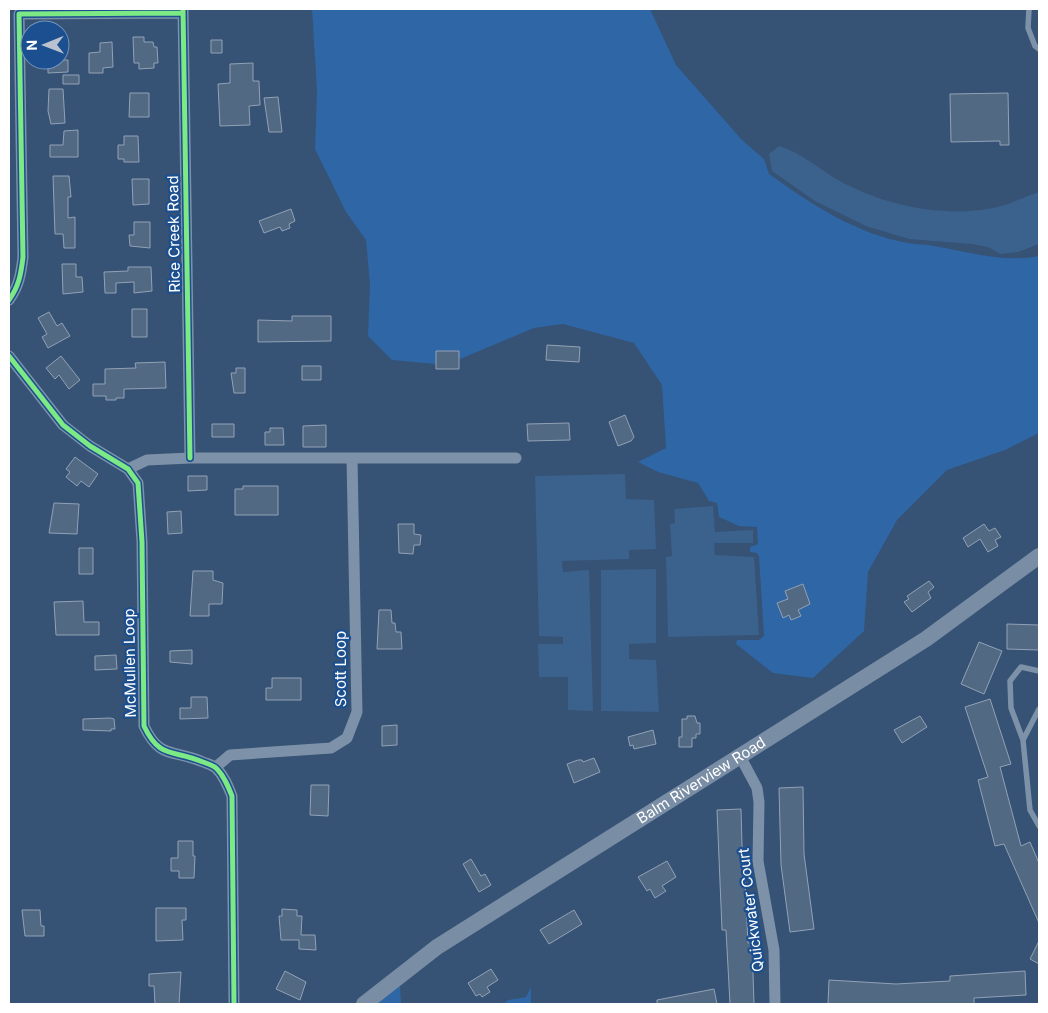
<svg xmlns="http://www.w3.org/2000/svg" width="1048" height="1013" viewBox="0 0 1048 1013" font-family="Inter,sans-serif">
<rect width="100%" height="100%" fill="#365274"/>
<path fill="#2f66a5" d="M 312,9 L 650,9 L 676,65 L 742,140 L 764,159 L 769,174 C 811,204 856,234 908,243 C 917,245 926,244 934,246 C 971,252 1001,263 1039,256 L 1039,433 L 1005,450 L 947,470 L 897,520 L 868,572 L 864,631 L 813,678 L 773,673 L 736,644 L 737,640 L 759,640 L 764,636 L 759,557 L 757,553 L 750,552 L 750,547 L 758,544 L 757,527 L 739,526 L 719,517 L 717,503 L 709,501 L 698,483 L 658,472 L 638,462 L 666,448 L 662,385 L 634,343 L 563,324 L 534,328 L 446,365 L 392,360 L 368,336 L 370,285 L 366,240 L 346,212 L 315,149 L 317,91 Z
M 400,986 L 401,1004 L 373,1004 Z
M 531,987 L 531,1004 L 504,1004 L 508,1000 L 526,997 Z"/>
<path fill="#3b618d" d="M 779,146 C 802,153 818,168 838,180 C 883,205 942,218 993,208 C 1008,205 1024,197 1039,192 L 1039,244 L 1018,252 L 1000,254 L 988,247 L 971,244 L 909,239 L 866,226 L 815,201 L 772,171 L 769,154 Z
M 625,474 L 626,499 L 654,500 L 656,549 L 629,550 L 629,559 L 562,561 L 563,572 L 589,570 L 593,711 L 568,710 L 568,677 L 539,677 L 538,644 L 563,644 L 563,637 L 539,636 L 535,476 Z
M 713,506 L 715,532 L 753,530 L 753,543 L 714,543 L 715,555 L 754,557 L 759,635 L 668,637 L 666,557 L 672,556 L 670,524 L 675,523 L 674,509 Z
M 656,569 L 656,643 L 629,644 L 629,659 L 656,660 L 659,712 L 601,711 L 601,570 Z"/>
<path fill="#526984" stroke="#92a2b6" d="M 133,37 L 144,37 L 144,42 L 153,42 L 154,47 L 157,47 L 158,63 L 154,63 L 154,68 L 139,69 L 139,63 L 134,63 Z
M 211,40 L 222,40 L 222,53 L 211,53 Z
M 112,42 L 113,67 L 103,68 L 103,73 L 89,73 L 89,53 L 100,52 L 100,43 Z
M 48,60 L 68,60 L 68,72 L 48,73 Z
M 253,63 L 253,81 L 259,81 L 260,105 L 249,106 L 250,125 L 220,126 L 218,84 L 230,83 L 230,64 Z
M 63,75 L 79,75 L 79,84 L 63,84 Z
M 49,89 L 63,89 L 65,123 L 51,124 L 48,111 Z
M 130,93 L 149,93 L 149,117 L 129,117 Z
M 1008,93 L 1009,145 L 1000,145 L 1000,141 L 951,142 L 950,94 Z
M 278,97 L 282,132 L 269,132 L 264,98 Z
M 78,130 L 78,157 L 50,157 L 50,145 L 63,145 L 64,131 Z
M 124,136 L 138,136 L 139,162 L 124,162 L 124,159 L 118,159 L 118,145 L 124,145 Z
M 53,176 L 69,176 L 71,197 L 68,197 L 68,218 L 75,217 L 75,248 L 64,248 L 63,234 L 55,234 Z
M 132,179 L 149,179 L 149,204 L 133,205 Z
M 291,209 L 295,221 L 289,224 L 290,228 L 282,231 L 280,227 L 264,233 L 259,221 Z
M 134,222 L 150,222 L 150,248 L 130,246 L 129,235 L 134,235 Z
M 62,264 L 76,264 L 76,277 L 82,277 L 83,292 L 63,294 Z
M 128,267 L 151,267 L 152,291 L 134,293 L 134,282 L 116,283 L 116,293 L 105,293 L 104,272 L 128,271 Z
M 132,309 L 147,309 L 147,337 L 132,337 Z
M 49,312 L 57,326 L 62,323 L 70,336 L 48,348 L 42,337 L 47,334 L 38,318 Z
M 292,316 L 331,316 L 331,341 L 258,342 L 258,320 L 292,321 Z
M 547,345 L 580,347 L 579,362 L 546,360 Z
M 436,351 L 459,351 L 459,369 L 436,369 Z
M 61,356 L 80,380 L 69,389 L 59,375 L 55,379 L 46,368 Z
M 165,362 L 166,388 L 124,389 L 124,398 L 116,398 L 116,400 L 106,400 L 106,396 L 93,396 L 93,384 L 105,384 L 105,369 L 136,368 L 135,363 Z
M 302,366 L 321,366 L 321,380 L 302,380 Z
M 236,368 L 245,368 L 245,393 L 234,393 L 231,373 L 236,373 Z
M 625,415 L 634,437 L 631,441 L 618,446 L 609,422 Z
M 569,423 L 570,440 L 528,441 L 527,424 Z
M 212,424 L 234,424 L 234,437 L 212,437 Z
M 326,425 L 326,447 L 303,447 L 303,426 Z
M 270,428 L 283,428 L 284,445 L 265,445 L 265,432 L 270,432 Z
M 75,457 L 98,474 L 89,487 L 81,481 L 77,486 L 66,477 L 70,472 L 66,469 Z
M 188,476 L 207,476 L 207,490 L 188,491 Z
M 243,486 L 278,486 L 278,515 L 235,515 L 235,489 L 243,489 Z
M 54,503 L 79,504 L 77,534 L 49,533 Z
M 181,511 L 182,533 L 168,534 L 167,512 Z
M 398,524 L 414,524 L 414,534 L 421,535 L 420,545 L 414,545 L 413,554 L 399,553 Z
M 984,524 L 989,531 L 995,528 L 1001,537 L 995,540 L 998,546 L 988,552 L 980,539 L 968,547 L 963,538 Z
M 79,548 L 93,548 L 93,574 L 79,574 Z
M 193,571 L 213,571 L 213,580 L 223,583 L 222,604 L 209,604 L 209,616 L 190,616 Z
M 929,581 L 934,587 L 928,592 L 931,598 L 912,612 L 904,602 L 909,599 L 907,596 Z
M 803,584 L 810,604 L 798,610 L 801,616 L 791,620 L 789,615 L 783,618 L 777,603 L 788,599 L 785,591 Z
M 83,601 L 84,622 L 99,622 L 99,635 L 56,635 L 54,602 Z
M 379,610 L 391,610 L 392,623 L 395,623 L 396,632 L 401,632 L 402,649 L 377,649 Z
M 1007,624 L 1039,625 L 1039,650 L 1007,649 Z
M 979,642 L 1002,651 L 984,694 L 961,684 Z
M 192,650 L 192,664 L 170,662 L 170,651 Z
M 116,655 L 117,669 L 95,670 L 95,656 Z
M 272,678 L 301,678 L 301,700 L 266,700 L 266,688 L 272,688 Z
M 191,697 L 207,697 L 208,718 L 180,719 L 180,708 L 191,708 Z
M 990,699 L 1011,764 L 1000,767 L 1021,846 L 1030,842 L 1039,863 L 1039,923 L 1004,844 L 995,846 L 978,780 L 988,777 L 965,707 Z
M 687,716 L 695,716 L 697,723 L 700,723 L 700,734 L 696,734 L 696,738 L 692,738 L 692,747 L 679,747 L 679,737 L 682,737 L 682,719 L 687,719 Z
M 920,716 L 927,727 L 902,743 L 894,730 Z
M 110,718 L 114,719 L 115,729 L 111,729 L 111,731 L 83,730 L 83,719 Z
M 397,725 L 397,745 L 382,746 L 382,726 Z
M 653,730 L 656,744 L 634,749 L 633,745 L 630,746 L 628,737 Z
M 594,758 L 600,772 L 574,783 L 567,764 L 578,760 L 582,760 L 583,762 Z
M 311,785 L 329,785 L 328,816 L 310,815 Z
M 803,787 L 804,854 L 814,929 L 790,932 L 781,865 L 779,788 Z
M 741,809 L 743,882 L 745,882 L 748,943 L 752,943 L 754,1004 L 730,1004 L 726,930 L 722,930 L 717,810 Z
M 178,841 L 193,841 L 193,856 L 195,856 L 194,878 L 179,878 L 179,871 L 171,871 L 171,858 L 178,858 Z
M 471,859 L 481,876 L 485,874 L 491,885 L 479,892 L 463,864 Z
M 667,861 L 676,877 L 662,886 L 666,891 L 655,898 L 650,889 L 647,891 L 638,877 Z
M 156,908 L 186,908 L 186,920 L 182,920 L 183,940 L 156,941 Z
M 282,909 L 297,910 L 297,916 L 302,916 L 301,935 L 315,935 L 316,950 L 299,949 L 299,940 L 281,940 L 279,916 L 282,916 Z
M 22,910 L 40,910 L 41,926 L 44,926 L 44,936 L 25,936 Z
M 574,910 L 582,924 L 549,944 L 540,930 Z
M 1039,941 L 1039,964 L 1030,959 Z
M 491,969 L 498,980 L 487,987 L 490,992 L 482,997 L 480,994 L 476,996 L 468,983 Z
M 285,971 L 306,982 L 300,1000 L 276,989 Z
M 1025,971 L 1026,995 L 974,998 L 974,1004 L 828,1004 L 829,980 L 896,984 L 950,981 L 950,976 Z
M 181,972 L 179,1004 L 155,1004 L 154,986 L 149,986 L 149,974 Z
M 714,989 L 717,1004 L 657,1004 L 657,1000 Z"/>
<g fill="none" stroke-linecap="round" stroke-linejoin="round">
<path stroke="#7d92a8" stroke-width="5.5" d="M 1029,9 L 1028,28 L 1035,46 L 1039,49
M 1039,671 L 1021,667 L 1010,681 L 1011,708 L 1023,740 L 1030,810 L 1039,826
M 1023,740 L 1039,709"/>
<path stroke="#7d92a8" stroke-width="11" d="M 183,9 L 190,458
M 9,300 C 19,286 21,274 23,257 L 19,14 L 183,13
M 9,356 L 63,425 L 90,446 L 128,469 L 138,483 L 142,542 L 144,726 C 160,760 173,749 203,762 C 208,764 213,765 217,769 C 224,776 228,786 232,796 L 234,1004
M 128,469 L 147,460 L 190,458 L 516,458
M 740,756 L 757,788 L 759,802 L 758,861 L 774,950 L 775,1004
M 216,767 L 230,755 L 331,748 L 347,738 L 357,712 L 352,459"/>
<path stroke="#798da4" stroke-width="16" id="s1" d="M 364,1004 L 437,947 L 926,639 L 1039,556"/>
<defs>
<path id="cycleway" d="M 183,9 L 190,458
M 9,300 C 19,286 21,274 23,257 L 19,14 L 183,13
M 9,356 L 63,425 L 90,446 L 128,469 L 138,483 L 142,542 L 144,726 C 160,760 173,749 203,762 C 208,764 213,765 217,769 C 224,776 228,786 232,796 L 234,1004"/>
</defs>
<use href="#cycleway" stroke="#1b4f8f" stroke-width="8"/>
<use href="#cycleway" stroke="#7ce984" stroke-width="5"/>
</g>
<g text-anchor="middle" stroke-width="4.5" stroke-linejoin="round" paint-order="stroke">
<g font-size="15" fill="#fff" stroke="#1b4f8f">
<text transform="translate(174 234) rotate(-91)" y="5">Rice Creek Road</text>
<text transform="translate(130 663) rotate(-91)" y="5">McMullen Loop</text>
<text transform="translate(341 669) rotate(-90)" y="5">Scott Loop</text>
<text dy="5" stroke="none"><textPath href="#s1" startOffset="405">Balm Riverview Road</textPath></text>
<text transform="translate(751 910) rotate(-97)" y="5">Quickwater Court</text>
</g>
</g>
<rect width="1048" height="1013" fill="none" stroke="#ffffff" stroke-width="20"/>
<g transform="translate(45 45) rotate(269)"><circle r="24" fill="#1b4f8f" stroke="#7695bc"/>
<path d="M0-4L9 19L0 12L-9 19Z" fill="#b9c2ce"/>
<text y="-8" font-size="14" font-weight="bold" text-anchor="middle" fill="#ffffff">N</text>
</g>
</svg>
